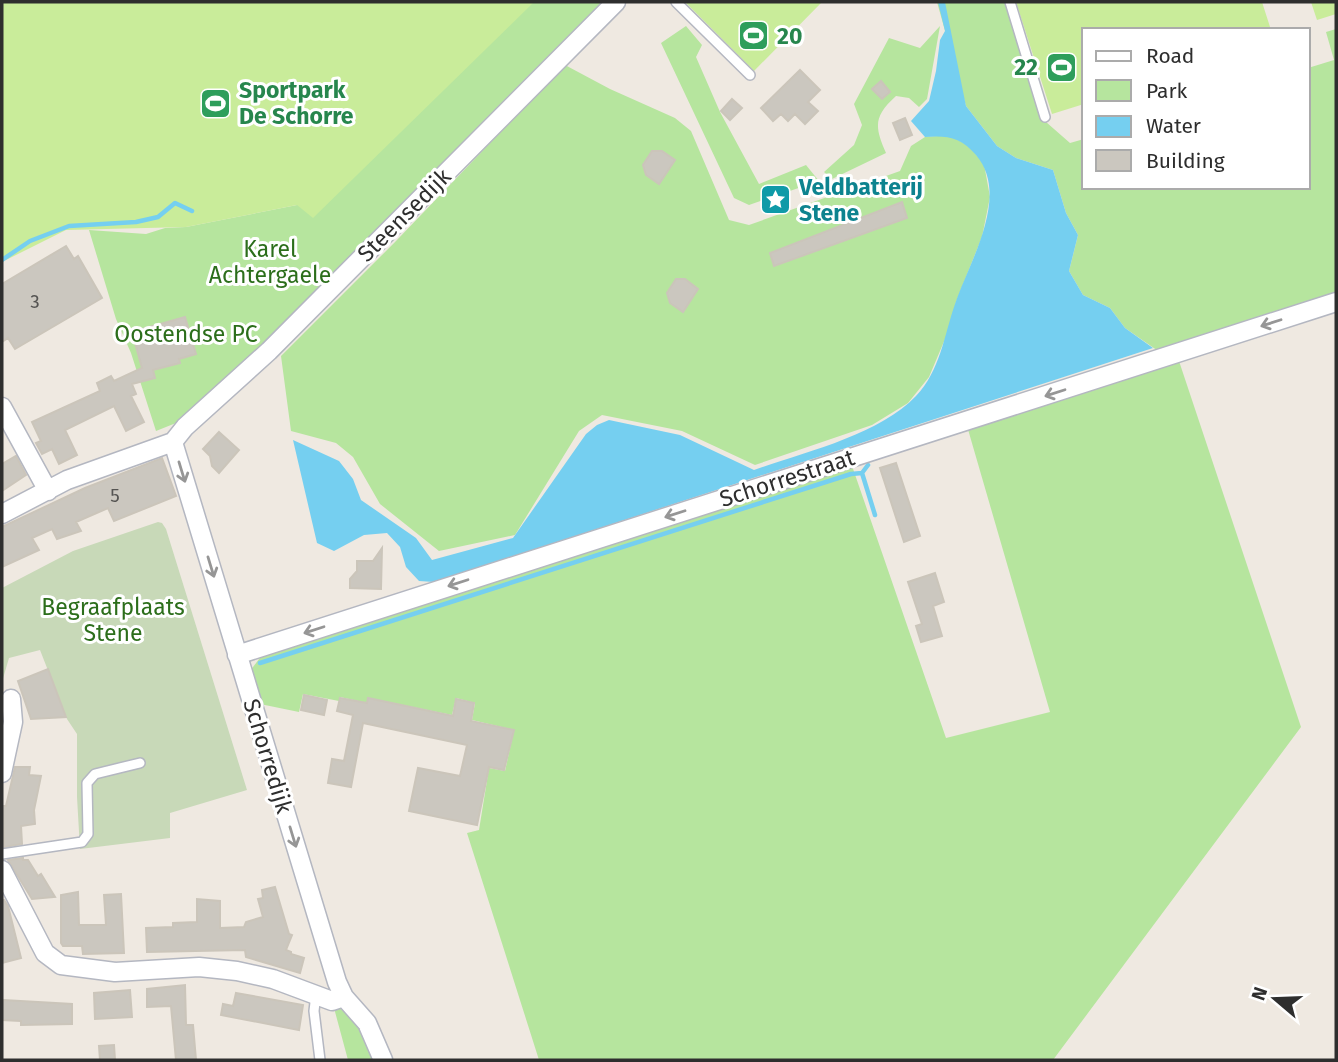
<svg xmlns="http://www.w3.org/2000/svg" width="1338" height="1062" viewBox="0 0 1338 1062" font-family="'Fira Sans',sans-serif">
<rect width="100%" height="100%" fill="#efe9e1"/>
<path fill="#b6e59e" d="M 533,2 L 604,2 L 241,367 L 181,421 L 156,431 L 131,353 L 116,319 L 89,230 L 146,234 L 165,228 L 186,227 L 297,205 Z
M 937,2 L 1006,2 L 1046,122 L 1070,143 L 1084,139 L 1084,187 L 1308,187 L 1308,68 L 1334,60 L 1326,32 L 1336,29 L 1336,297 L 1161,353 L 1125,328 L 1110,308 L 1083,295 L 1069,271 L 1078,235 L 1066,213 L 1053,170 L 1016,158 L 997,146 L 966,106 Z
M 686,26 L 702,45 L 696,57 L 720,112 L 759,184 L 806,165 L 819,181 L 749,205 L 734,198 L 661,43 Z
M 940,26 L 927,99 L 919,107 L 909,98 L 896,96 C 874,116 874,126 886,153 L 832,179 L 824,172 L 854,145 L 862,125 L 854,104 L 889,38 L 920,48 Z
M 565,65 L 610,89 L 675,118 L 691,131 L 729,220 L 749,225 L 900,171 L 911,146 L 925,137 L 949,135 L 969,146 L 984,164 L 990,197 L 982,237 L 956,302 L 948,332 L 929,377 L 908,403 L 872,425 L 755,465 L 682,431 L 602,415 L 579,431 L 515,535 L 439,551 L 380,504 L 353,457 L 336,443 L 291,431 L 281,356 L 396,241 Z
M 1178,358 L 1301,727 L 1053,1060 L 539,1060 L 467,833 L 479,830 L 489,768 L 505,771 L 514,730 L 472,720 L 475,703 L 456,698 L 452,715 L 368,698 L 367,703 L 340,697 L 339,701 L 303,694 L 299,712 L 260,704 L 250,671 L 262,655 L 851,463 L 946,738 L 1050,712 L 967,426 Z
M 338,1007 L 366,1029 L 376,1060 L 348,1060 L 334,1008 Z"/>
<path fill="#c8d9b8" d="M 158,522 L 162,523 L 166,529 L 247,790 L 170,813 L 170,838 L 80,849 L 77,797 L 77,734 L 67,719 L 40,650 L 9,658 L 2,682 L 2,588 L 73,551 Z"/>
<path fill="#c9ec9a" d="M 2,2 L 534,2 L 313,218 L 297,205 L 186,227 L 66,230 L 2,262 Z
M 685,2 L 822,2 L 754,71 Z
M 1016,2 L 1262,2 L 1271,30 L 1084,30 L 1084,104 L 1052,114 Z
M 1311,2 L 1336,2 L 1336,14 L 1317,20 Z"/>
<path fill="#75cff0" d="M 938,2 L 945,2 L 966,106 L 997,146 L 1016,158 L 1053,170 L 1066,213 L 1078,235 L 1069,271 L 1083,295 L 1110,308 L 1125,328 L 1153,348 L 434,582 L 419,581 L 406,567 L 400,547 L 387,533 L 364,535 L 334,551 L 317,543 L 293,440 L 339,461 L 353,479 L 361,500 L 416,538 L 432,560 L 513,538 L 586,434 L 597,425 L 609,420 L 680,435 L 754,470 C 805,452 879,435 916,396 C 940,371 944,336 955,304 C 969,262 1011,196 976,155 C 961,137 946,135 925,137 L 911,121 L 929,101 L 936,71 L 940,40 L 945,31 Z"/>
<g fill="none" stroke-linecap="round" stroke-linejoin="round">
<path stroke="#75cff0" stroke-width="4.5" d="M 2,260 L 30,241 L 69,226 L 136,222 L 158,217 L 175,203 L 192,211
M 868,465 L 862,473 L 875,515
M 260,663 L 851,474 L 862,473"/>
</g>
<path fill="#cbc7bf" stroke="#cbc5ba" stroke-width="2" d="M 800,70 L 820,90 L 808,102 L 818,111 L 805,124 L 795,114 L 788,121 L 781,114 L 773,121 L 761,108 Z
M 881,81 L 890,92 L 882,99 L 872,89 Z
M 732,99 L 742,108 L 730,120 L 721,111 Z
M 905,118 L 912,135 L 900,140 L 893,123 Z
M 652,151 L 662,151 L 675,160 L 659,184 L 646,175 L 643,165 Z
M 902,202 L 907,218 L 774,266 L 770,253 Z
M 66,246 L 74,259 L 78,256 L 102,298 L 15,349 L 8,338 L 2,342 L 2,284 Z
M 676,279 L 685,279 L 698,289 L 683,312 L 670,303 L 667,293 Z
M 185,317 L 196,354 L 179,359 L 180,363 L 153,370 L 155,378 L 132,384 L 136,394 L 131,396 L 144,422 L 126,431 L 114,406 L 65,430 L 77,455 L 59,464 L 52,449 L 42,454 L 36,443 L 41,441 L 32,422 L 100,391 L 97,383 L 111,376 L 114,381 L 142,368 L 132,332 Z
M 219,432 L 239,450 L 219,473 L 212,466 L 210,456 L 203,449 Z
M 16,456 L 26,475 L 2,491 L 2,464 Z
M 162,458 L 176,496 L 114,521 L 108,508 L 76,522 L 81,531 L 57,539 L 52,529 L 32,538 L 39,550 L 2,567 L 2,527 L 85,488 Z
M 896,463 L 920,536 L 904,542 L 880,468 Z
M 382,548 L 381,589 L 350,588 L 350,579 L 357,571 L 357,561 L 373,561 Z
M 935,573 L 944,602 L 933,606 L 942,636 L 921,642 L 916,626 L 922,624 L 908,582 Z
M 48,669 L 66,717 L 31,719 L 18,681 Z
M 304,695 L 327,700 L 324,715 L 301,710 Z
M 340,698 L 367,703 L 368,698 L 453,716 L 456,699 L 474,703 L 471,721 L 514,730 L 504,770 L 489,767 L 477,825 L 409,811 L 418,768 L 460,776 L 467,745 L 363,723 L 351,787 L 328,783 L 332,759 L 344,761 L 353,715 L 337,711 Z
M 15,767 L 30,767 L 29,775 L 41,776 L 34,810 L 35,824 L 21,826 L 22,844 L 4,847 L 3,806 L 6,806 Z
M 23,858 L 23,860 L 28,860 L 38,876 L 41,874 L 55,897 L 32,899 L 8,860 Z
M 275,887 L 289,934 L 292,935 L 286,950 L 291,952 L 291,954 L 304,958 L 300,973 L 246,957 L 245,950 L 147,952 L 146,928 L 173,927 L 173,923 L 197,922 L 197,899 L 220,901 L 220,928 L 244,927 L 246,922 L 263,917 L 258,899 L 263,898 L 262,890 Z
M 78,892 L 79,925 L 106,925 L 104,895 L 121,894 L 124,953 L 83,954 L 82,946 L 63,946 L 61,943 L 61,895 Z
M 2,900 L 4,900 L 8,906 L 21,958 L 2,963 Z
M 185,985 L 186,1025 L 193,1025 L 196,1060 L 176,1060 L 171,1006 L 147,1007 L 147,989 Z
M 130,990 L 132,1017 L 95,1019 L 94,993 Z
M 236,993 L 303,1005 L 299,1030 L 221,1015 L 223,1004 L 233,1006 Z
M 3,1000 L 72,1004 L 72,1024 L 21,1025 L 21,1021 L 2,1020 Z
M 114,1045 L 115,1060 L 100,1060 L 99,1046 Z"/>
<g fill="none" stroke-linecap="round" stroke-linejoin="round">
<defs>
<path id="lane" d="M 676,2 L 750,75
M 1010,2 L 1045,117
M 2,854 L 82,842 L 88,834 L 87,783 L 95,774 L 140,763
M 316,994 L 314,1011 L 320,1060"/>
<path id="street" d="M 2,407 L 48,491
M 173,442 L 337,982 L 344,997 L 367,1023 L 383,1060
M 2,514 L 67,480 L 173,442 L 185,427 L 269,351 L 616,2
M 237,655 L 1336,302
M 2,773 L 13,722 L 11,699
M 2,870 L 45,953 L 61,965 L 115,972 L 199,967 L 237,971 L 273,979 L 332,1001 L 344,997"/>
</defs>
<use href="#lane" stroke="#b4b7c1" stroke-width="12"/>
<use href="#street" stroke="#b4b7c1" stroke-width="21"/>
<use href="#lane" stroke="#fff" stroke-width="9"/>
<use href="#street" stroke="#fff" stroke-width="18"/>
</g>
<defs><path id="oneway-shaft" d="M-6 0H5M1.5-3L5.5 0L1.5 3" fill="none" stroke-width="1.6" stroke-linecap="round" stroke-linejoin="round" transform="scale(1.75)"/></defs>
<g stroke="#969696">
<use href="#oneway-shaft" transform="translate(1271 323) rotate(162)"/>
<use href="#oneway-shaft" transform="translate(1055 393) rotate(162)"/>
<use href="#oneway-shaft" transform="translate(182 472) rotate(73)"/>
<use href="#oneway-shaft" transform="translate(675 514) rotate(162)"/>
<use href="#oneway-shaft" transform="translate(211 567) rotate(73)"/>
<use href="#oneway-shaft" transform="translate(458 583) rotate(162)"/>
<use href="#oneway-shaft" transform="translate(314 630) rotate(162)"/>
<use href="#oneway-shaft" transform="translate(293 837) rotate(73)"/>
</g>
<defs>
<symbol id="stadium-square" viewBox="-11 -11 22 22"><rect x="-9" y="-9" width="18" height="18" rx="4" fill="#2e9e5b" stroke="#fff"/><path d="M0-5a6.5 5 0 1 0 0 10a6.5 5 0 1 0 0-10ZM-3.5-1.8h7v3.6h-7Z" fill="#fff"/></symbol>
<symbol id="sight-square" viewBox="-11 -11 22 22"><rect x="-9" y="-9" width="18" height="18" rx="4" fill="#0f9aa8" stroke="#fff"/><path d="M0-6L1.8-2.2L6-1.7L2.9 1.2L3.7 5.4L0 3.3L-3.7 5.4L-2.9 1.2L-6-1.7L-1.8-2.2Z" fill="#fff"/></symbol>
</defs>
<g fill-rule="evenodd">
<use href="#stadium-square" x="736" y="18" width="35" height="35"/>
<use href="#stadium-square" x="1044" y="50" width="35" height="35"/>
<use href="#stadium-square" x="198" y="86" width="35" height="35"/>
<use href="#sight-square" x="758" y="182" width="35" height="35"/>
</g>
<g text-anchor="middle" stroke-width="6" stroke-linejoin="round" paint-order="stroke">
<g font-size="19" fill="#555452">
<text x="35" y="308">3</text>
<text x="115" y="502">5</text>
</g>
<g font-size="23" font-weight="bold" fill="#27864d" stroke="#fff" text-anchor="start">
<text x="777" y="44">20</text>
<text x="1038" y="75" text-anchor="end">22</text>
<text x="239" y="98">Sportpark<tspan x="239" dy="26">De Schorre</tspan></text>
</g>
<g font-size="23" font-weight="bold" fill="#0d838f" stroke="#fff" text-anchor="start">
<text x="799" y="195">Veldbatterij<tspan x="799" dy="26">Stene</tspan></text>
</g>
<g font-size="23" fill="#2e2e2e" stroke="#fff">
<text transform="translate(404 215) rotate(-45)" y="8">Steensedijk</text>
<text transform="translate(787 478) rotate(-18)" y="8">Schorrestraat</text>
<text transform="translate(268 756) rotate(73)" y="8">Schorredijk</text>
</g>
<g font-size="23" fill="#2c6e1b" stroke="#fff">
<text x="270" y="257">Karel<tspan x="270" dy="26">Achtergaele</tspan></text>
<text x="186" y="342">Oostendse PC</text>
<text x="113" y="615">Begraafplaats<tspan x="113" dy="26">Stene</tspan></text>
</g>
</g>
<rect width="1338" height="1062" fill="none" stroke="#2e2e2e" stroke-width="7"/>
<rect x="1082" y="28" width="228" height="161" fill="#ffffff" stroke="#ababab" stroke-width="2"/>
<rect x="1096" y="51" width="35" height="10" fill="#ffffff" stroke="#ababab" stroke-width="2"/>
<text x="1146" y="63" font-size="21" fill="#2e2e2e">Road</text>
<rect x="1096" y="80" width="35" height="21" fill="#b6e59e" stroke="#ababab" stroke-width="2"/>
<text x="1146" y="98" font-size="21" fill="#2e2e2e">Park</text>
<rect x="1096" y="116" width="35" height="21" fill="#75cff0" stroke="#ababab" stroke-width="2"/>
<text x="1146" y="133" font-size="21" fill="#2e2e2e">Water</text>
<rect x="1096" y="150" width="35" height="21" fill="#cbc7bf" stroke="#ababab" stroke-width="2"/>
<text x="1146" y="168" font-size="21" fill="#2e2e2e">Building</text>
<g transform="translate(1275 999) rotate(289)" stroke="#ffffff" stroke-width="5" paint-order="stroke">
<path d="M0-5L12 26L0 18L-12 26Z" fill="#2e2e2e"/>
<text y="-10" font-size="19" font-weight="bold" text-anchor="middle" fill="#2e2e2e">N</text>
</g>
</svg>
